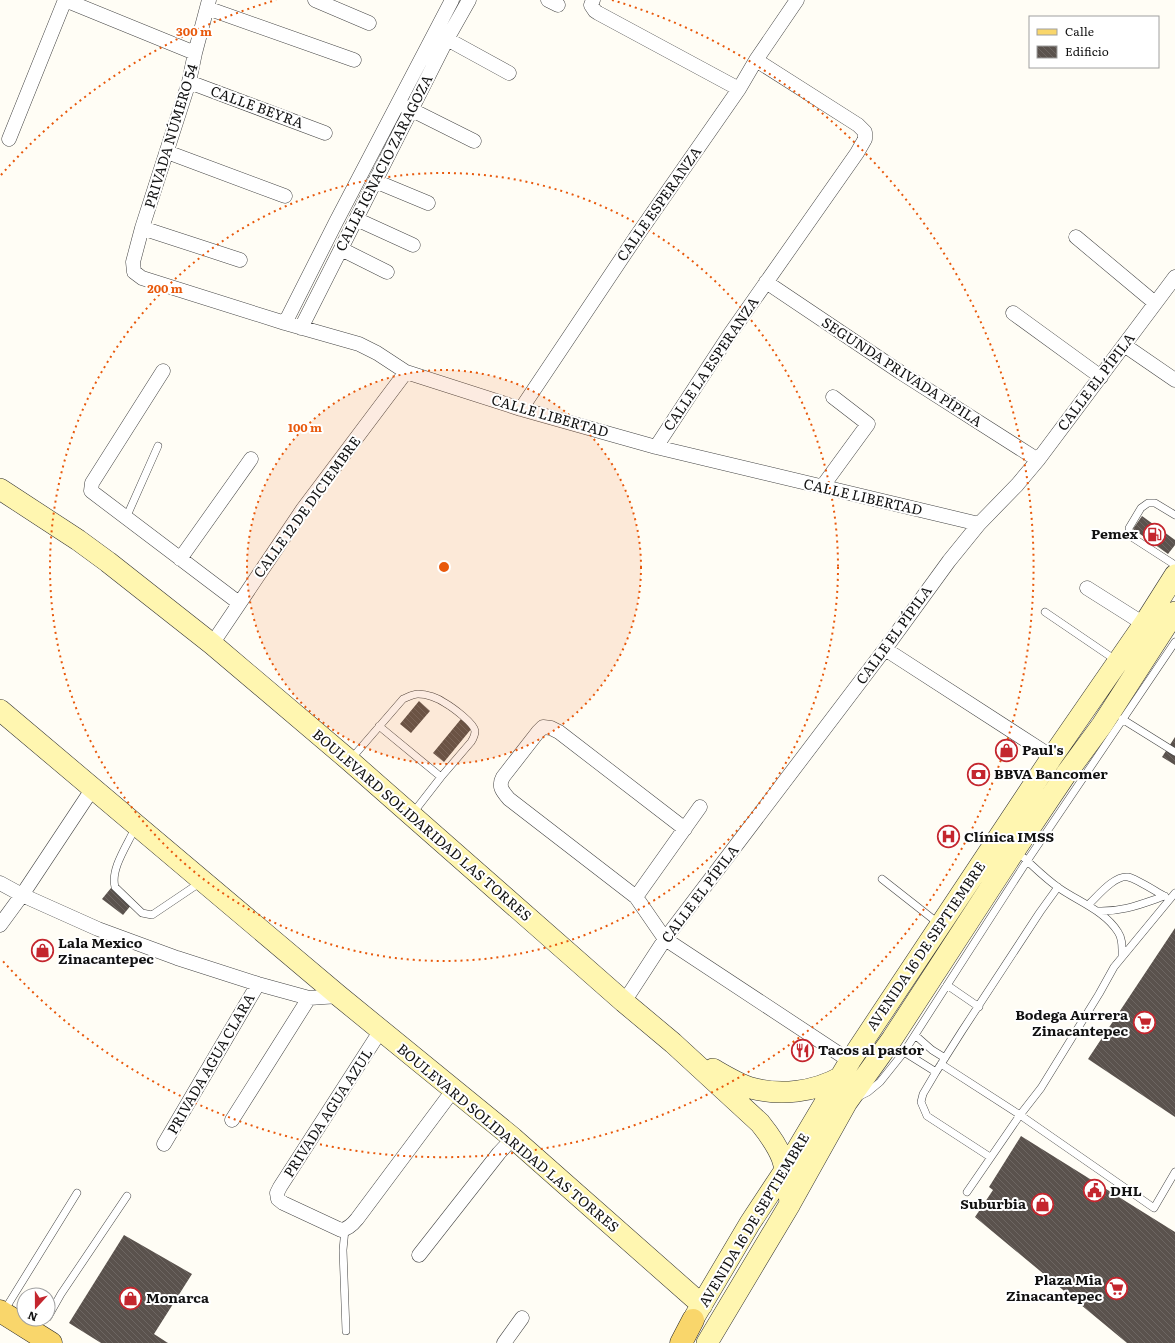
<svg xmlns="http://www.w3.org/2000/svg" width="1175" height="1343" viewBox="0 0 1175 1343" font-family="Literata,serif">
<defs>
<pattern id="building-back-hatch" width="6" height="6" patternUnits="userSpaceOnUse"><rect width="6" height="6" fill="#5a524d"/><path d="M-1 5l2 2M0 0l6 6M5-1l2 2" fill="none" stroke="#6d6662"/></pattern>
</defs>
<rect width="100%" height="100%" fill="#fffdf5"/>
<path fill="url(#building-back-hatch)" d="M 1142,516 L 1175,540 L 1175,545 L 1168,554 L 1133,529 Z
M 419,701 L 430,711 L 411,733 L 400,724 Z
M 461,719 L 472,728 L 444,762 L 433,753 Z
M 1175,737 L 1175,765 L 1162,757 Z
M 111,888 L 132,904 L 123,915 L 102,899 Z
M 1175,928 L 1175,1117 L 1088,1059 Z
M 1021,1136 L 1175,1232 L 1175,1343 L 1127,1343 L 975,1217 L 993,1190 L 989,1187 Z
M 124,1235 L 192,1274 L 154,1334 L 168,1343 L 101,1343 L 69,1323 Z"/>
<g fill="none" stroke-linecap="round" stroke-linejoin="round">
<defs>
<path id="service" d="M 1175,515 L 1155,503 L 1148,503 L 1141,508 L 1129,528 L 1130,536 L 1175,565
M 126,518 L 158,446
M 1045,612 L 1117,661
M 1122,719 L 1175,752
M 379,726 L 441,777
M 351,759 L 403,699 C 408,697 413,694 418,694 C 427,694 438,698 445,703 C 452,707 474,723 475,731 C 475,735 473,739 471,742 L 441,777 L 413,813
M 135,828 C 128,844 110,869 115,887 L 142,913 L 152,915 L 201,882
M 1024,858 C 1035,868 1047,880 1059,888 C 1079,902 1105,911 1118,932 C 1123,939 1122,948 1122,956
M 882,879 L 938,923
M 1088,905 C 1097,897 1114,875 1128,877 C 1137,879 1155,891 1164,896
M 1097,911 C 1124,912 1141,904 1165,896
M 947,985 L 979,1007
M 915,1035 L 932,1050 L 945,1058
M 904,1052 L 936,1072
M 941,1064 L 1020,1115 L 1154,1208 L 1175,1172
M 858,1097 L 868,1092 L 880,1082 L 904,1052 L 1027,861 L 1175,642
M 990,1157 L 927,1116 L 921,1102 L 923,1094 L 936,1072 L 962,1031 L 1040,912 L 1058,887
M 967,1192 L 1020,1115 L 1041,1088 L 1099,994 L 1114,967 L 1175,893
M 345,1229 L 343,1250 L 346,1331
M 4,1311 L 77,1193
M 48,1317 L 61,1294 L 127,1196"/>
<path id="minor" d="M 209,0 L 195,53 L 189,82 L 142,228 L 133,262 L 134,272 L 142,278 L 285,323 L 359,344 L 377,353 L 406,372 L 521,409 L 656,447 L 979,524
M 315,0 L 369,23
M 548,0 L 558,5
M 593,0 L 591,5 L 595,11 L 598,13 L 739,89
M 207,8 L 354,60
M 447,39 L 509,73
M 189,82 L 325,133
M 404,106 L 474,141
M 9,139 L 65,0 L 195,53
M 167,152 L 285,196
M 375,181 L 428,203
M 356,219 L 413,245
M 142,228 L 240,260
M 1076,237 L 1155,303
M 341,249 L 387,272
M 766,282 L 900,372 L 1038,460
M 1013,313 L 1101,377
M 285,323 L 336,222 L 452,0
M 301,328 L 447,39 L 469,0
M 1124,345 L 1175,380
M 163,371 L 92,483 L 91,491 L 239,603
M 521,409 L 636,237 L 739,89 L 756,60 L 797,0
M 656,447 L 730,334 L 857,153 L 865,139 L 865,132 L 858,125 L 756,60
M 822,487 L 868,424 L 833,397
M 180,559 L 251,459
M 1087,588 L 1144,624
M 212,644 L 303,509 L 406,372
M 885,649 L 1052,757
M 685,829 L 559,732 L 551,728 L 543,727 L 538,732 L 503,777 C 498,786 502,791 509,799 L 636,897 L 665,939 L 850,1061
M 0,883 L 22,895 L 98,929 L 177,958 L 258,984 L 309,998 L 339,996
M 636,897 L 700,807
M 0,925 L 22,895 L 93,788
M 624,1002 L 665,939 L 885,649 L 949,561 L 979,524 L 1017,485 L 1038,460 L 1175,277
M 381,1030 L 280,1187 L 277,1193 L 278,1199 L 283,1203 L 341,1230 C 348,1229 353,1224 357,1219 L 454,1089
M 232,1120 L 309,998
M 164,1144 L 258,984
M 419,1255 L 499,1153 L 513,1138
M 504,1343 L 522,1318"/>
<path id="secondary" d="M 0,489 L 78,540 L 108,562 L 212,644 L 350,761 L 624,1002 L 673,1043 L 760,1123 C 768,1133 777,1145 782,1158 C 787,1172 789,1189 790,1204
M 0,710 L 339,996 L 513,1138 L 702,1305
M 713,1069 C 725,1076 738,1084 751,1088 C 781,1096 814,1092 841,1077
M 695,1316 L 750,1223 L 785,1170 L 850,1061 L 1052,757 L 1144,624 L 1175,575
M 707,1343 L 790,1204 L 847,1102 L 892,1039 L 1015,850 L 1066,774 L 1102,725 L 1175,612"/>
<path id="primary" d="M 0,1311 L 51,1343
M 681,1343 L 693,1320"/>
</defs>
<use href="#service" stroke="#444" stroke-width="8"/>
<use href="#minor" stroke="#444" stroke-width="15"/>
<use href="#secondary" stroke="#333" stroke-width="22"/>
<use href="#primary" stroke="#222" stroke-width="23"/>
<use href="#service" stroke="#fff" stroke-width="7"/>
<use href="#minor" stroke="#fff" stroke-width="14"/>
<use href="#secondary" stroke="#fff6b0" stroke-width="21"/>
<use href="#primary" stroke="#f9d66b" stroke-width="22"/>
</g>
<circle cx="444" cy="567" r="197" fill="#e8590c" fill-opacity=".12"/>
<g fill="none" stroke="#e8590c" stroke-width="2" stroke-dasharray="2 4">
<circle cx="444" cy="567" r="197"/>
<circle cx="444" cy="567" r="394"/>
<path d="M1 175A591 591 0 0 1 276 0M612 0A591 591 0 1 1 1 959"/>
</g>
<defs>
<symbol id="fuel-ring" viewBox="-11 -11 22 22"><circle r="9.5" fill="#fff" stroke="#c4262e" stroke-width="1.5"/><path d="M-5.5-6h7V0h2V4h1.3V-2.5L3-4.5l.8-.8L6-3V5H2.5V1h-1V6h-7ZM-4.2-4.7v3.2H.2V-4.7Z" fill="#c4262e"/></symbol>
<symbol id="shop-ring" viewBox="-11 -11 22 22"><circle r="9.5" fill="#fff" stroke="#c4262e" stroke-width="1.5"/><path d="M-5-2.5h2.3a2.7 3.5 0 0 1 5.4 0H5L5.5 6h-11ZM-1.5-2.5h3a1.5 2.3 0 0 0-3 0Z" fill="#c4262e"/></symbol>
<symbol id="bank-ring" viewBox="-11 -11 22 22"><circle r="9.5" fill="#fff" stroke="#c4262e" stroke-width="1.5"/><path d="M-6-4H6V4H-6ZM0-2.3a2.3 2.3 0 1 0 0 4.6a2.3 2.3 0 1 0 0-4.6Z" fill="#c4262e"/></symbol>
<symbol id="hospital-ring" viewBox="-11 -11 22 22"><circle r="9.5" fill="#fff" stroke="#c4262e" stroke-width="1.5"/><path d="M-5-5h3v3.5h4V-5h3V5h-3V1.5h-4V5h-3Z" fill="#c4262e"/></symbol>
<symbol id="supermarket-ring" viewBox="-11 -11 22 22"><circle r="9.5" fill="#fff" stroke="#c4262e" stroke-width="1.5"/><path d="M-6-5.5h2.5l.6 2H6L4.5 2H-2.5L-4.4-4H-6ZM-1.5 3.2a1.3 1.3 0 1 0 .1 0ZM3 3.2a1.3 1.3 0 1 0 .1 0Z" fill="#c4262e"/></symbol>
<symbol id="restaurant-ring" viewBox="-11 -11 22 22"><circle r="9.5" fill="#fff" stroke="#c4262e" stroke-width="1.5"/><path d="M-5-6h1v4h1v-4h1v4h1v-4h1v5L-1.5 .5V6h-2V.5L-5-1ZM5-6V6H3V1.5H1.5Q1.5-4 5-6Z" fill="#c4262e"/></symbol>
<symbol id="civic-ring" viewBox="-11 -11 22 22"><circle r="9.5" fill="#fff" stroke="#c4262e" stroke-width="1.5"/><path d="M-.6-6.5H3V-4.5H.6V-3L4-1V1h2V6H-6V1h2V-1L-.6-3ZM-1.2 2.5V6h2.4V2.5Z" fill="#c4262e"/></symbol>
</defs>
<g fill-rule="evenodd">
<use href="#fuel-ring" x="1142" y="522" width="25" height="25"/>
<use href="#shop-ring" x="994" y="738" width="25" height="25"/>
<use href="#bank-ring" x="966" y="762" width="25" height="25"/>
<use href="#hospital-ring" x="936" y="824" width="25" height="25"/>
<use href="#shop-ring" x="30" y="938" width="25" height="25"/>
<use href="#supermarket-ring" x="1132" y="1010" width="25" height="25"/>
<use href="#restaurant-ring" x="790" y="1038" width="25" height="25"/>
<use href="#civic-ring" x="1082" y="1178" width="25" height="25"/>
<use href="#shop-ring" x="1030" y="1192" width="25" height="25"/>
<use href="#supermarket-ring" x="1104" y="1276" width="25" height="25"/>
<use href="#shop-ring" x="118" y="1286" width="25" height="25"/>
</g>
<g text-anchor="middle" stroke-width="4" stroke-linejoin="round" paint-order="stroke">
<g font-size="14" fill="#111" stroke="#fff">
<text transform="translate(257 107) rotate(20)" y="5">CALLE BEYRA</text>
<text transform="translate(171 136) rotate(-73)" y="5">PRIVADA NÚMERO 54</text>
<text transform="translate(384 163) rotate(-63)" y="5">CALLE IGNACIO ZARAGOZA</text>
<text transform="translate(659 204) rotate(-55)" y="5">CALLE ESPERANZA</text>
<text transform="translate(711 364) rotate(-56)" y="5">CALLE LA ESPERANZA</text>
<text transform="translate(902 372) rotate(33)" y="5">SEGUNDA PRIVADA PÍPILA</text>
<text transform="translate(1096 382) rotate(-53)" y="5">CALLE EL PÍPILA</text>
<text transform="translate(550 416) rotate(16)" y="5">CALLE LIBERTAD</text>
<text transform="translate(863 497) rotate(13)" y="5">CALLE LIBERTAD</text>
<text transform="translate(307 507) rotate(-54)" y="5">CALLE 12 DE DICIEMBRE</text>
<text transform="translate(894 635) rotate(-54)" y="5">CALLE EL PÍPILA</text>
<text transform="translate(422 825) rotate(41)" y="5">BOULEVARD SOLIDARIDAD LAS TORRES</text>
<text transform="translate(700 894) rotate(-53)" y="5">CALLE EL PÍPILA</text>
<text transform="translate(926 946) rotate(-56)" y="5">AVENIDA 16 DE SEPTIEMBRE</text>
<text transform="translate(211 1064) rotate(-60)" y="5">PRIVADA AGUA CLARA</text>
<text transform="translate(328 1113) rotate(-57)" y="5">PRIVADA AGUA AZUL</text>
<text transform="translate(508 1138) rotate(40)" y="5">BOULEVARD SOLIDARIDAD LAS TORRES</text>
<text transform="translate(754 1220) rotate(-59)" y="5">AVENIDA 16 DE SEPTIEMBRE</text>
</g>
<g font-size="14" font-weight="bold" fill="#111" stroke="#fff" text-anchor="start">
<text x="1138" y="539" text-anchor="end">Pemex</text>
<text x="1022" y="755">Paul's</text>
<text x="994" y="779">BBVA Bancomer</text>
<text x="964" y="842">Clínica IMSS</text>
<text x="58" y="948">Lala Mexico<tspan x="58" dy="16">Zinacantepec</tspan></text>
<text x="1128" y="1020" text-anchor="end">Bodega Aurrera<tspan x="1128" dy="16">Zinacantepec</tspan></text>
<text x="818" y="1055">Tacos al pastor</text>
<text x="1110" y="1196">DHL</text>
<text x="1026" y="1209" text-anchor="end">Suburbia</text>
<text x="1102" y="1285" text-anchor="end">Plaza Mia<tspan x="1102" dy="16">Zinacantepec</tspan></text>
<text x="146" y="1303">Monarca</text>
</g>
</g>
<circle cx="444" cy="567" r="6" fill="#e8590c" stroke="#fff" stroke-width="2"/>
<g font-size="12" text-anchor="middle" font-weight="bold" fill="#e8590c" stroke="#fff" stroke-width="4" stroke-linejoin="round" paint-order="stroke">
<text x="194" y="36">300 m</text>
<text x="165" y="293">200 m</text>
<text x="305" y="432">100 m</text>
</g>
<rect x="1029" y="16" width="130" height="52" fill="#ffffff" stroke="#a0a0a0"/>
<rect x="1037" y="29" width="20" height="6" fill="#f9d66b" stroke="#a0a0a0"/>
<text x="1065" y="36" font-size="12" fill="#111111">Calle</text>
<rect x="1037" y="46" width="20" height="12" fill="url(#building-back-hatch)" stroke="#a0a0a0"/>
<text x="1065" y="56" font-size="12" fill="#111111">Edificio</text>
<g transform="translate(36 1307) rotate(201)"><circle r="19" fill="#ffffff" stroke="#a0a0a0"/>
<path d="M0-3L7 15L0 10L-7 15Z" fill="#c4262e"/>
<text y="-6" font-size="11" font-weight="bold" text-anchor="middle" fill="#111111">N</text>
</g>
</svg>
